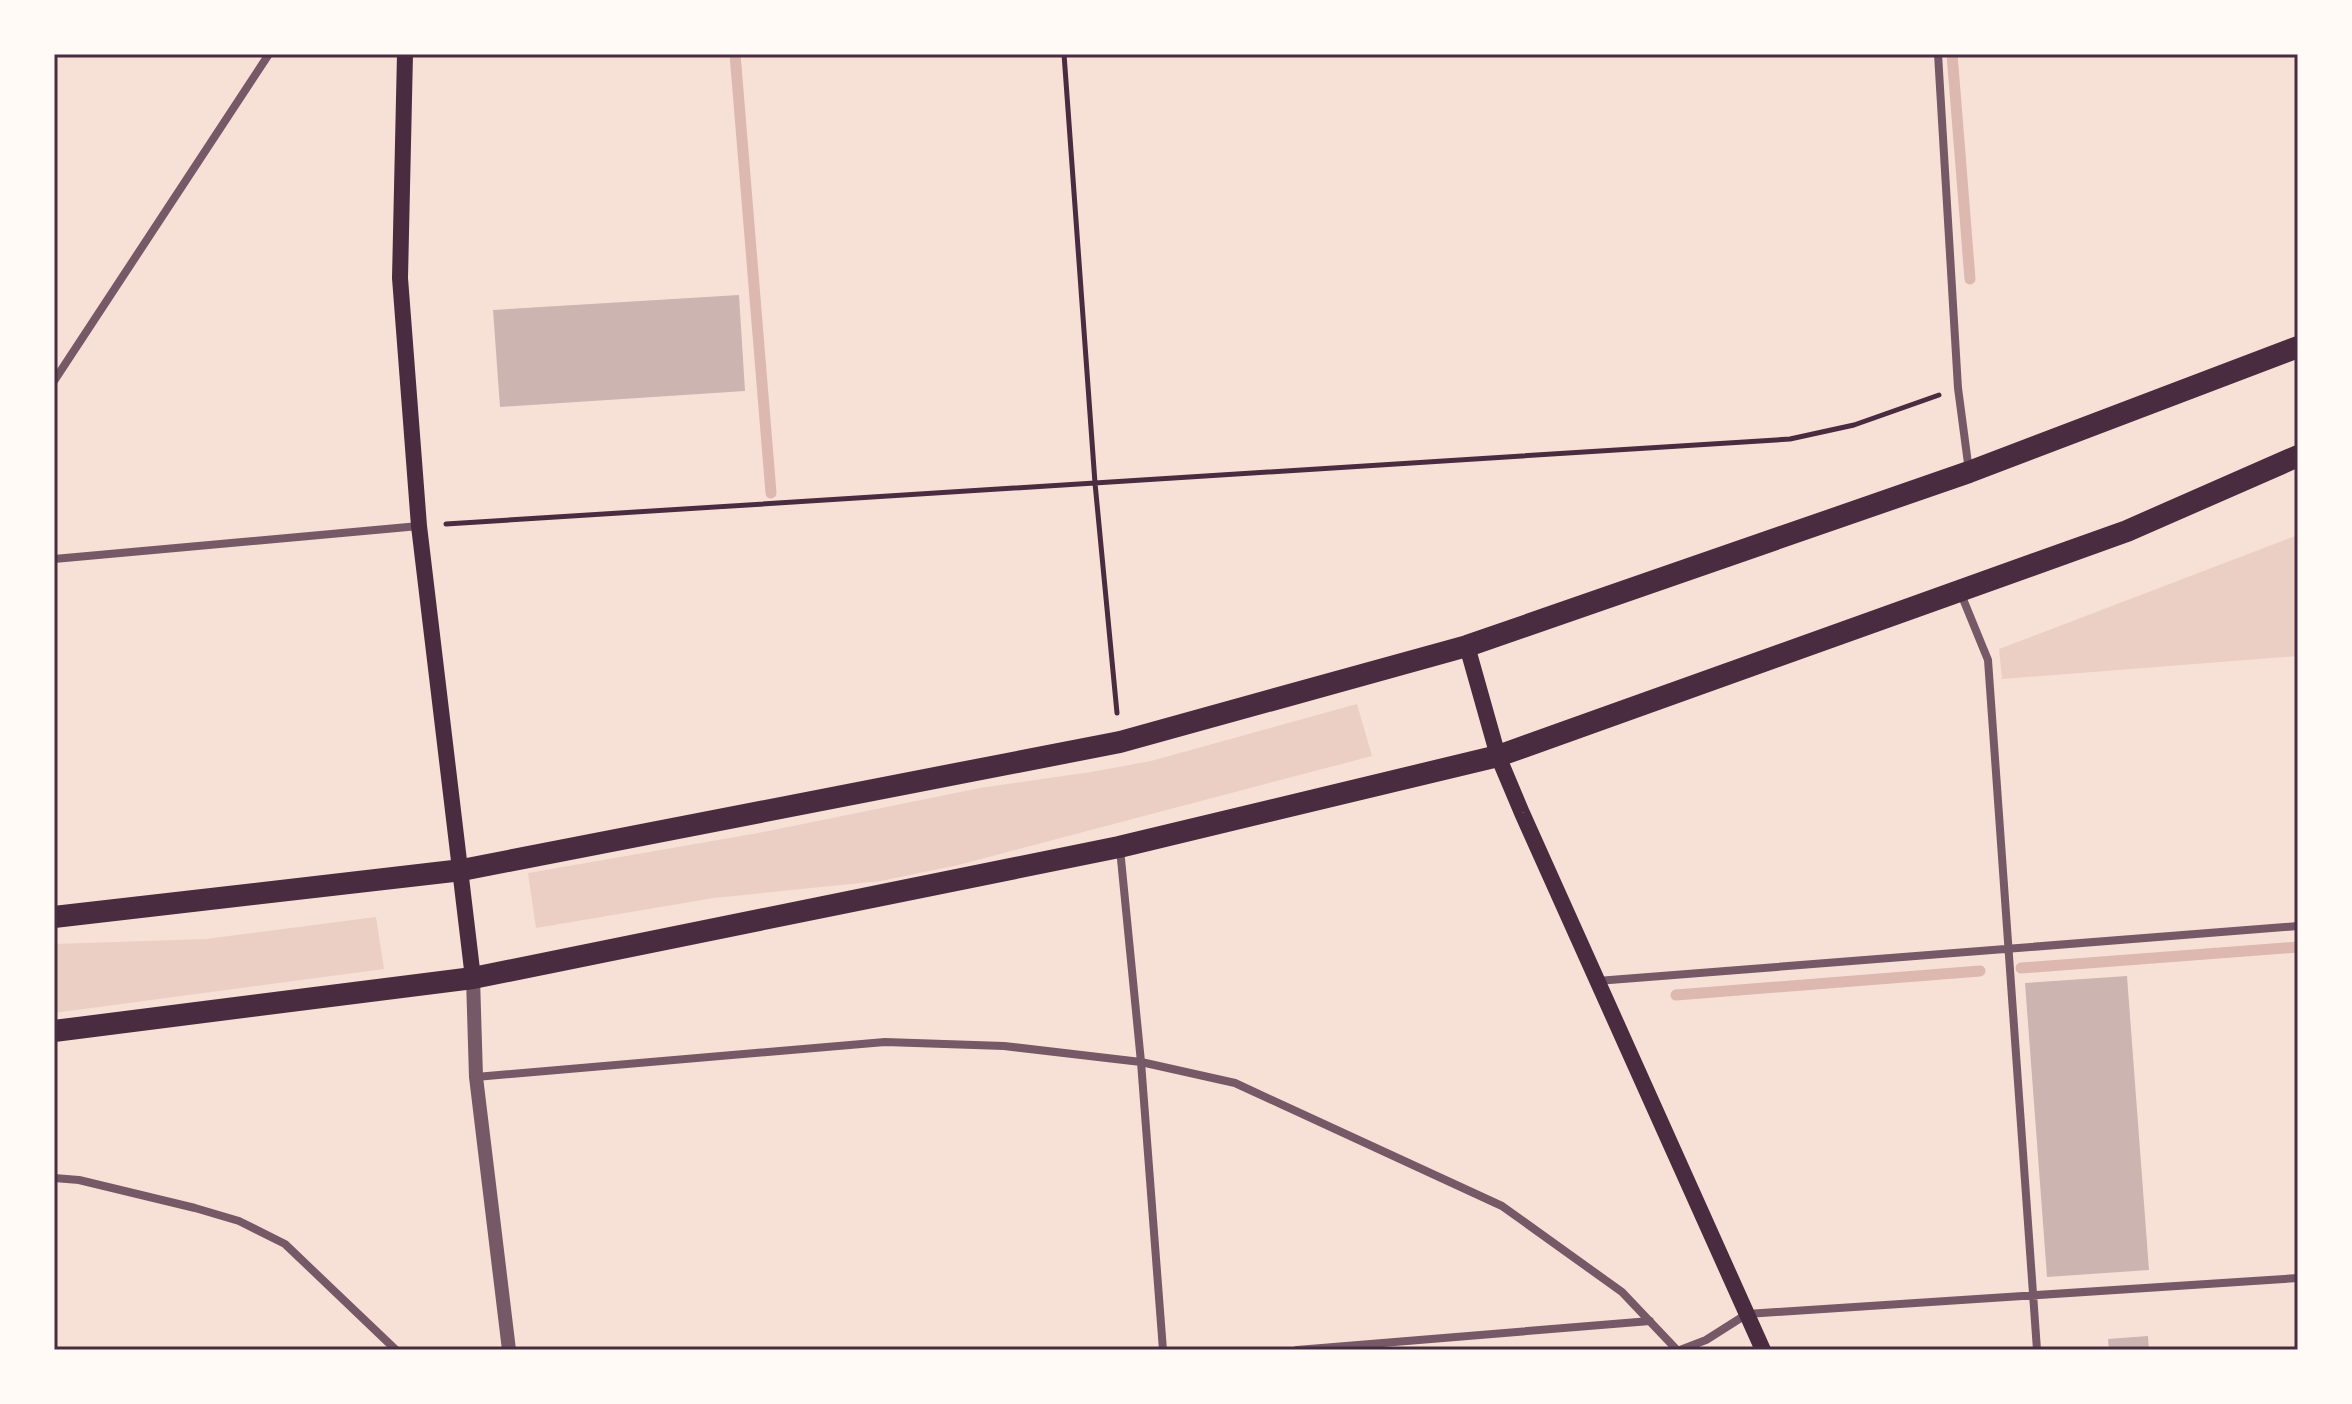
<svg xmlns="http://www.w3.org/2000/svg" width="2352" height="1404" viewBox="0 0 2352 1404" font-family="'Work Sans',sans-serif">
<rect width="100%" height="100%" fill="#f7e1d7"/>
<path fill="#ebcfc5" d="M 2298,535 L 2298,656 L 2002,679 L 1999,649 Z
M 1357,704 L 1372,756 L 958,865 L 881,881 L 714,898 L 536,928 L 528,873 L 758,833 L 980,788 L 1091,772 L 1151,761 Z
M 376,917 L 384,969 L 54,1013 L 54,944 L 206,939 Z"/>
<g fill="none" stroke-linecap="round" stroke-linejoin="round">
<path stroke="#dcb8b0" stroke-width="11" d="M 735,54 L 771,493
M 1952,54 L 1970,279
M 2021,968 L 2298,947
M 1676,995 L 1980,971"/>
</g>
<path fill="#ccb4b1" d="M 739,295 L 745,391 L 500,407 L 493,310 Z
M 2127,976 L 2149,1270 L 2047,1277 L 2025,983 Z
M 2148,1336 L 2149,1350 L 2109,1350 L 2108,1339 Z"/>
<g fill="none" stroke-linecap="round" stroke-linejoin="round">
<path stroke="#4a2c40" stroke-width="5" d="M 1064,54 L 1095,483 L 1117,713
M 446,524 L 1790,439 L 1854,425 L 1939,395"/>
<path stroke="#755966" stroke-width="8" d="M 1938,54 L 1958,388 L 1969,471
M 54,381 L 269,54
M 54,559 L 419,526
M 1961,594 L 1988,660 L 2037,1350
M 1120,849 L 1141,1062 L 1163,1350
M 1597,981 L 2298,926
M 476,1077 L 885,1042 L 1004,1046 L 1141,1062 L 1235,1083 L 1502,1206 L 1622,1292 L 1677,1350
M 54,1178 L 79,1180 L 195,1208 L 239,1221 L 285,1244 L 396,1350
M 1297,1350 L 1650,1321
M 1680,1350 L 1706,1340 L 1747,1314 L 2298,1278"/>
<path stroke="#755966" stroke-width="14" d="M 473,978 L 476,1077 L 509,1350"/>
<path stroke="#4a2c40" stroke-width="16" d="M 405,54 L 400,278 L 419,526 L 473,978
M 1467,646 L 1498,756 L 1522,813 L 1763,1350"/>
<path stroke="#4a2c40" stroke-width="22" d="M 54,917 L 462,870 L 1120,742 L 1467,646 L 1969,472 L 2298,347
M 54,1031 L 473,978 L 1119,847 L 1498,756 L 2127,531 L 2298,456"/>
</g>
<rect width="2352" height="1404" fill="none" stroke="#fffaf5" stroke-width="112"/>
<rect x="56" y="56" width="2240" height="1292" fill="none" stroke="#4a2c40" stroke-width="3"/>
</svg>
